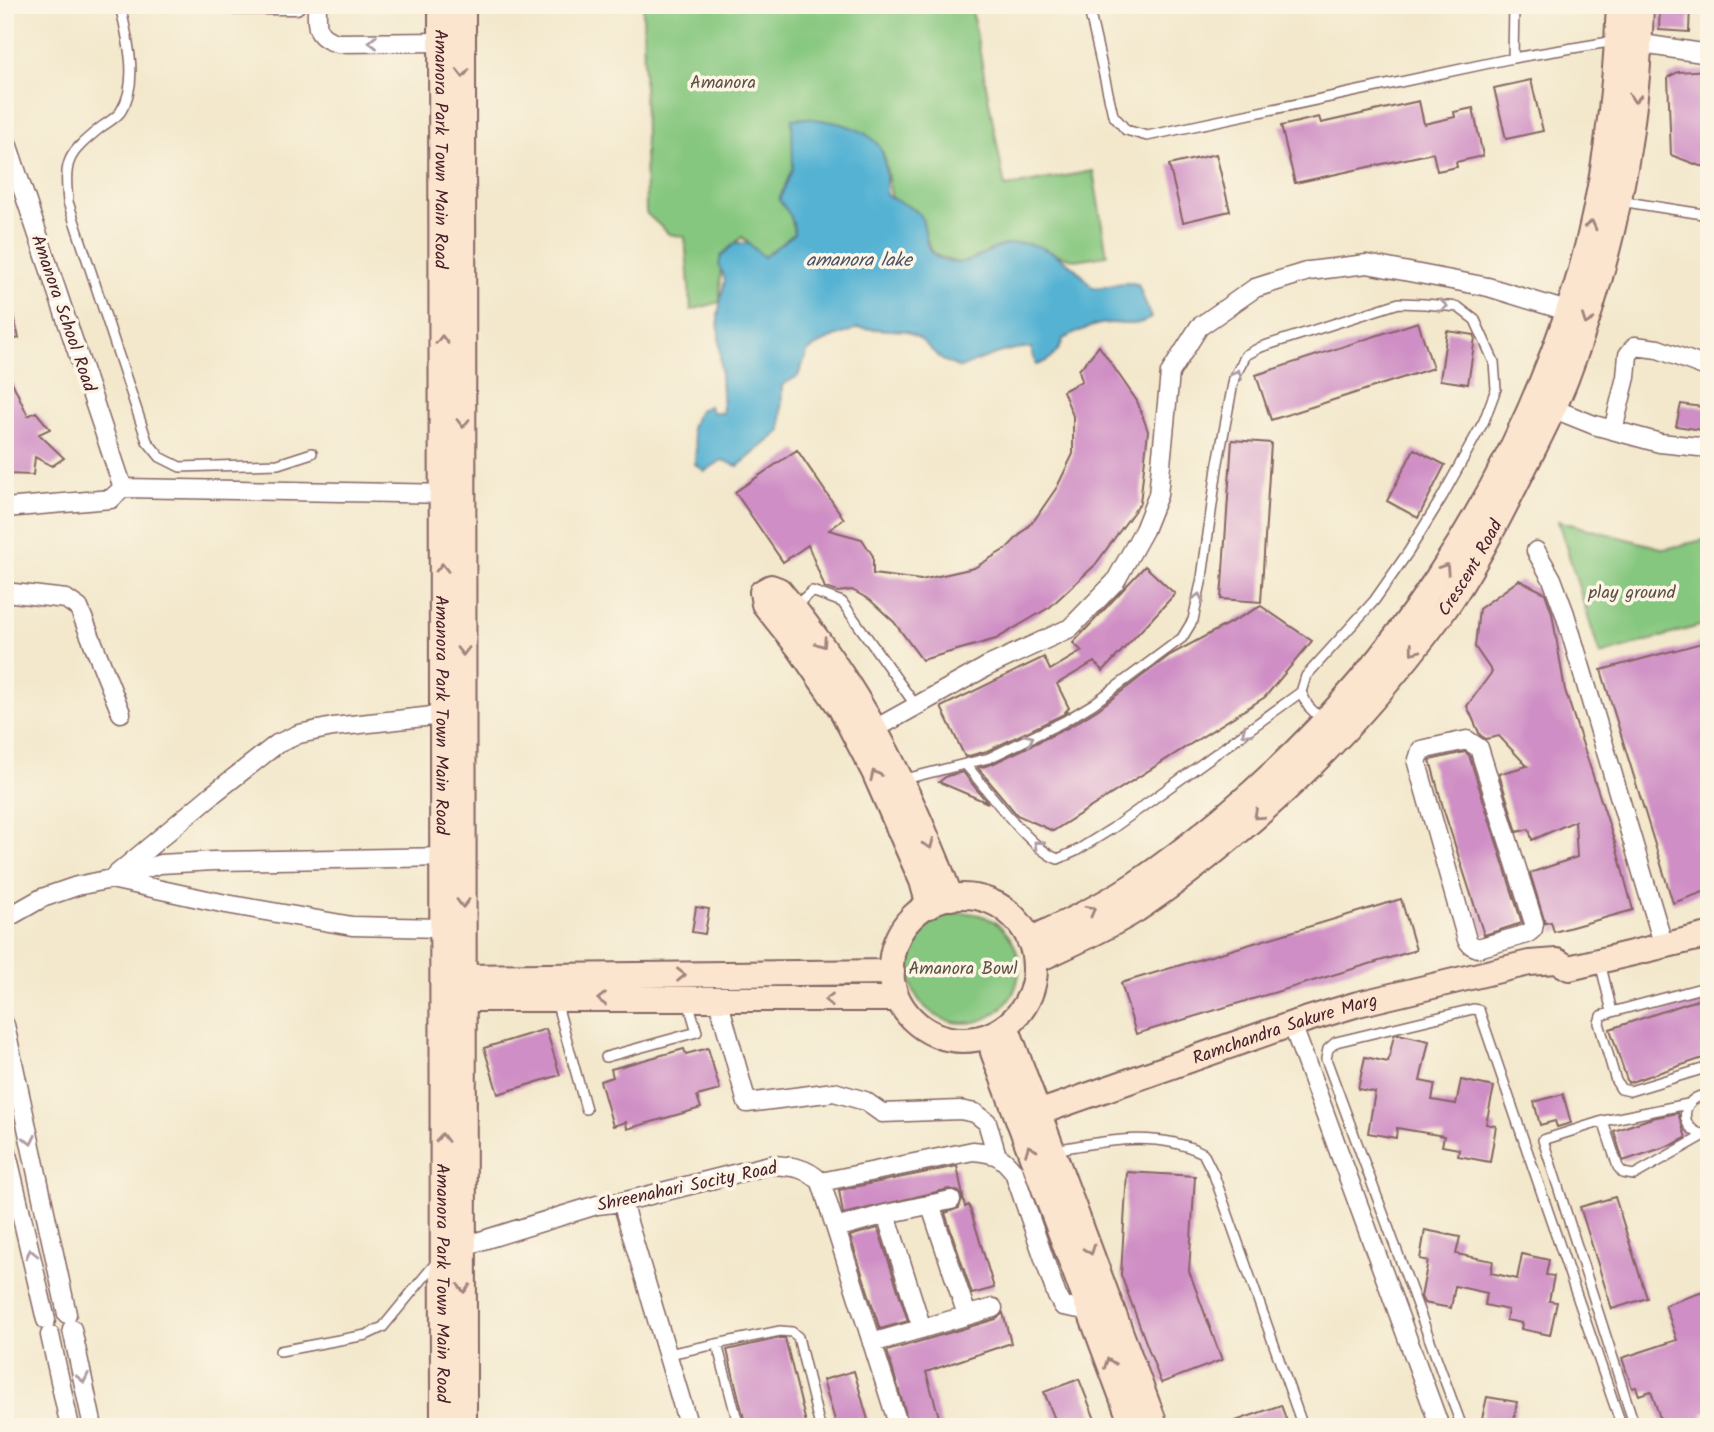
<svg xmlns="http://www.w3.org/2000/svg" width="1714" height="1432" viewBox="0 0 1714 1432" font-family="Kalam,sans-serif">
<rect width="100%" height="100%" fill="#fcf5e5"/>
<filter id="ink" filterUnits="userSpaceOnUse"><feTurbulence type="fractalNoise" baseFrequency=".0143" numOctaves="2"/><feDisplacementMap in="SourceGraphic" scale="14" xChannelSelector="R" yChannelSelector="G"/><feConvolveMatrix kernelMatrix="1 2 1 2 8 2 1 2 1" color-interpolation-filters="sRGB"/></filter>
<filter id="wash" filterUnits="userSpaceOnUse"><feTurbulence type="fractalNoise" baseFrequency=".00686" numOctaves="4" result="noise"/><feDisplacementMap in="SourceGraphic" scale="28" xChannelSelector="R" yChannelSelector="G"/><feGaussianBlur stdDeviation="1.57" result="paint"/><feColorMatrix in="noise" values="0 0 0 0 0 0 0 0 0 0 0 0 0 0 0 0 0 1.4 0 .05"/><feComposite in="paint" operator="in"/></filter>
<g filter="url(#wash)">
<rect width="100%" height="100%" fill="#f3e8cc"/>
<path fill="#86c77f" stroke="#687355" stroke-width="2" d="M 643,5 L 971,5 L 1005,187 L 1093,171 L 1107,255 L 1076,260 L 1043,250 L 1001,246 L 972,260 L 957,263 L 933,254 L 913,208 L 892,200 L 883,153 L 793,168 L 779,200 L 791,215 L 794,234 L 763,258 L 742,237 L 721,256 L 720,302 L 691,310 L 685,237 L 669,234 L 646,213 Z
M 1558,521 L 1665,549 L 1707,539 L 1709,623 L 1600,655 Z
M909 968a55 55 0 1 1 110 0a55 55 0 1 1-110 0Z"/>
<path fill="#55b2d3" stroke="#50687f" stroke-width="2" d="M 807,118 C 831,121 875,127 883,155 C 887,167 886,181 886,194 C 897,204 913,204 921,217 C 930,235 919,252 945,261 C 967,268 982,252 1001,246 C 1037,235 1072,261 1093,288 C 1112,288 1118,280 1138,284 L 1151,318 C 1131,330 1121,320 1101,324 C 1088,326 1074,334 1063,339 C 1059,353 1051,361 1036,365 L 1031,348 C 1007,347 982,359 960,368 L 942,360 L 920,339 L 906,331 L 858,328 L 825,341 L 808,351 L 798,376 L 782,385 L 781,431 L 738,466 L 722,460 L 705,471 L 695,464 L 696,447 L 691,428 L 699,410 L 709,406 L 712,412 L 723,413 L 718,315 L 725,279 L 719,266 L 721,256 L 734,244 L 740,243 L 749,244 L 764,257 L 794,234 C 795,219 788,212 779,200 L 793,168 L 792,119 Z"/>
<g id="blocks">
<path fill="#cf8ec5" d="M 1660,5 L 1690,5 L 1689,32 L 1659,30 Z
M 1709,70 L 1709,166 L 1700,166 L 1671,155 L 1668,77 L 1678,72 Z
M 1531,80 L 1543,131 L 1506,139 L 1494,88 Z
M 1419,101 L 1424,124 L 1455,117 L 1454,112 L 1473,108 L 1483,156 L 1456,162 L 1457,167 L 1437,171 L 1433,153 L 1295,183 L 1281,126 L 1319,117 L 1321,123 Z
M 1216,154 L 1230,211 L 1183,222 L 1169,165 Z
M 10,302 L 19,338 L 5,342 L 5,303 Z
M 1418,322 L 1433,368 L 1271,420 L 1256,375 Z
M 1447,331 L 1474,335 L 1475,338 L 1468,384 L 1440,380 Z
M 1099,346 L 1137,401 L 1148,431 L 1140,503 L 1095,565 L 1050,607 L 996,639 L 922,660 L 894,622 L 870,600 L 852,590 L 838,592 L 825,588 L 808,545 L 783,562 L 735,492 L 797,450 L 844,519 L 829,530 L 862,539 L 873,556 L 873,574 L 921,580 L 974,568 L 1007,548 L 1035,519 L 1057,487 L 1073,454 L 1073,416 L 1063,391 L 1082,381 L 1079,370 Z
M 5,367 L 28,416 L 36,412 L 50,429 L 39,434 L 64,458 L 52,466 L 35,457 L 33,475 L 5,474 Z
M 1681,404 L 1709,408 L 1709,431 L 1676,426 Z
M 1232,440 L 1271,443 L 1261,602 L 1221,599 Z
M 1414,449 L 1445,465 L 1418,518 L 1387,501 Z
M 1145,566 L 1175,594 L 1103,671 L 1094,662 L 1057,684 L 1069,708 L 1064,713 L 1068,711 L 1062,715 L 987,751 L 965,757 L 941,707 L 1044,657 L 1050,670 L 1082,651 L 1073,643 Z
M 1519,580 L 1545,593 L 1552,613 L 1565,690 L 1616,846 L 1633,910 L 1554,932 L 1551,922 L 1545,923 L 1530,873 L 1577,857 L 1575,821 L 1532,840 L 1529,829 L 1517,832 L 1499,774 L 1527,766 L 1499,736 L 1486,739 L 1480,735 L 1467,706 L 1492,672 L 1475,647 L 1479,609 Z
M 1261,606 L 1312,641 L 1265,697 L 1053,831 L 1017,815 L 978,768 L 992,764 L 1069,727 L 1097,710 L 1170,655 Z
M 1709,641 L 1709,890 L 1673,903 L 1601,670 Z
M 1465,752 L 1469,755 L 1522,923 L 1484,935 L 1444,811 L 1430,760 Z
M 963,772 L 969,780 L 988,803 L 939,782 L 947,776 Z
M 1401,899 L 1416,950 L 1136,1034 L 1121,983 Z
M 696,907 L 709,909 L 705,934 L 692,932 Z
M 1709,996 L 1709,1056 L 1628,1083 L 1610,1029 Z
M 546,1029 L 560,1075 L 498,1094 L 484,1048 Z
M 1398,1034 L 1429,1041 L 1420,1081 L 1435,1084 L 1432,1100 L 1456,1104 L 1461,1080 L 1494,1087 L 1486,1124 L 1496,1126 L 1490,1162 L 1458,1156 L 1459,1149 L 1442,1146 L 1444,1136 L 1397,1128 L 1396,1138 L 1368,1133 L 1375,1092 L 1358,1089 L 1365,1057 L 1388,1062 L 1394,1035 Z
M 708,1048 L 720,1090 L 697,1096 L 701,1108 L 627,1129 L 626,1122 L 613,1126 L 600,1081 L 613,1077 L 611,1069 L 684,1049 L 686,1054 Z
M 1563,1094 L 1571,1123 L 1557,1127 L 1555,1121 L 1540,1125 L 1534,1102 Z
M 1678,1113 L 1686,1138 L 1674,1144 L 1623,1161 L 1614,1131 L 1652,1118 Z
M 957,1166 L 965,1207 L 969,1205 L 994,1288 L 972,1294 L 945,1213 L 959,1208 L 962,1198 L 959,1192 L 949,1189 L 843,1214 L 839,1190 Z
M 1127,1172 L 1195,1176 L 1189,1271 L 1222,1360 L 1161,1383 L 1121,1275 Z
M 1615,1197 L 1647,1298 L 1612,1309 L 1580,1207 Z
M 878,1228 L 908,1321 L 880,1329 L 850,1236 Z
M 1425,1230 L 1460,1237 L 1456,1254 L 1493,1261 L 1491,1273 L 1517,1279 L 1522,1254 L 1549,1260 L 1546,1275 L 1554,1276 L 1549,1301 L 1557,1302 L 1550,1335 L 1521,1329 L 1522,1323 L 1506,1320 L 1508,1310 L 1485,1305 L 1487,1293 L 1455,1286 L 1451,1308 L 1424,1303 L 1421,1297 L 1428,1261 L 1420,1259 Z
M 1709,1290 L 1709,1411 L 1702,1414 L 1706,1427 L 1663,1427 L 1651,1391 L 1639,1395 L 1636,1387 L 1632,1388 L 1622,1358 L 1677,1340 L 1665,1305 Z
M 1003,1313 L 1011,1343 L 926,1372 L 942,1427 L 910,1427 L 887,1351 L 996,1319 Z
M 780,1338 L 785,1338 L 807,1427 L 746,1427 L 727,1350 Z
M 854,1371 L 870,1427 L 837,1427 L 823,1380 Z
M 1079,1379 L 1098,1427 L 1058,1427 L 1044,1392 Z
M 1487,1397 L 1517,1402 L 1513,1427 L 1480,1427 Z
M 1281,1405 L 1289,1427 L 1225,1427 L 1224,1425 Z"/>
</g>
</g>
<g filter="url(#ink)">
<use href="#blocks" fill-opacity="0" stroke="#856563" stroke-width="2"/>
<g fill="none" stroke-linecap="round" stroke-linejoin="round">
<defs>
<path id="lane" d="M 120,5 C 127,37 140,81 121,111 C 117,118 106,123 100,128 C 67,155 64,160 68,202 L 147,441 L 160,457 L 180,467 L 278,464 L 312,453
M 1088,5 L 1113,115 L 1126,130 L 1147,136 L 1513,58 L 1615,41
M 1513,58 L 1514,5
M 1620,201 L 1709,215
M 794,607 L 812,591 L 842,602 L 916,706
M 966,765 C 987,789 1030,849 1058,859 L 1076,851 L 1113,828 L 1301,692
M 901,780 L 989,758 L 1065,721 L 1093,704 L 1182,638 L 1193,620 L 1202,578 L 1217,468 L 1234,378 L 1246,355 L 1261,347 L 1399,303 L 1425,304 L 1458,307 L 1475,320 L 1494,362 L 1496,389 L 1484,421 L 1442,497 L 1409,551 L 1374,601 L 1306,676 L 1301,692 L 1308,706 L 1323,721
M 1600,962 L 1612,1012 L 1709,986
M 556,1001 L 586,1109
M 1612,1012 L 1601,1016 L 1599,1023 L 1616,1081 L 1621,1089 L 1630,1091 L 1709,1067
M 606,1057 L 697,1032 L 688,1001
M 1688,1104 L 1603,1121 L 1618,1167 L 1623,1173 L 1634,1175 L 1703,1136
M 1603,1121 L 1543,1140 L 1635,1427
M 1707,1135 C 1677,1132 1679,1095 1709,1095
M 1054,1150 C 1102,1141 1157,1130 1203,1153 L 1214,1175 L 1303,1427
M 717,1344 L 739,1427
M 280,1351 L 366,1335 L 383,1327 L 439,1259
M 668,1354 L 780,1331 L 792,1332 L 798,1337 L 820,1427
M 1462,1427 L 1326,1059 L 1328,1049 L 1336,1042 L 1473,1009 L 1479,1010 L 1622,1427"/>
<path id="street" d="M 235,5 L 296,5
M 317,5 C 317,26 314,37 338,43 L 442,42
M 1629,42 L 1709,54
M 5,137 L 123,488
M 1544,405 L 1594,425 L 1660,443 L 1709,448
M 1613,430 L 1626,377 L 1628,355 L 1635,346 L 1658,349 L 1709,368
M 5,508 L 111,499 L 123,488 L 453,494
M 1536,551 L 1552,579 L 1565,614 L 1660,933
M 5,592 L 66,599 L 79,608 L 121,713
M 875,729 L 986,667 L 1070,628 L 1115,582 L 1144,530 L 1158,495 L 1170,373 L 1199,327 L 1255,288 L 1309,271 L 1367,264 L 1488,287 L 1567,311
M 1467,740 L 1479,748 L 1534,923 L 1533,929 L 1527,934 L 1478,948 L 1471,945 L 1467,940 L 1417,763 L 1421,750 Z
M 118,877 L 160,864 L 214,861 L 452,857
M 111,879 L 213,794 L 277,744 L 299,734 L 333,727 L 442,715
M 5,919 L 42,898 L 77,886 L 111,879 L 226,904 L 352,926 L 442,928
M 718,999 L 747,1103 L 834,1092 L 865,1101 L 882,1113 L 960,1110 L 975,1113 L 987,1122 L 997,1156
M 1292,1024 L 1440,1427
M 5,1025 L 67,1314
M 5,1145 L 46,1320
M 821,1182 L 973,1151 C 995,1153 1001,1155 1014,1172 L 1057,1296 L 1063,1306 L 1079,1309 L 1096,1303
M 622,1202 L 689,1427
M 930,1204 L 967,1315
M 886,1214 L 951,1200
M 836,1228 L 886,1214 L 922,1329
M 454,1249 L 597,1205 L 622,1202 L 770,1165 C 792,1166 806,1167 821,1182 L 899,1427
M 72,1329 L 93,1427
M 50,1335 L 70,1427
M 872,1343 L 993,1308"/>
<g id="secondary">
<path id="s1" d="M 441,5 L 443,1427"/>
<path d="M 463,5 L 464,1427"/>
<circle cx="963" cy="968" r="72"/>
<path d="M 929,906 L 922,881 L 874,772 L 841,709 L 799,648 L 764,604 L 762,592 L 771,587 L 779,590 C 858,684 908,784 951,898"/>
<path d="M 1029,940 C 1061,925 1093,911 1123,892 C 1157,871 1189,845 1221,819 C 1388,681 1511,494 1576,287 C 1604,196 1615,100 1619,5"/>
<path id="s2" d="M 1035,961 C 1069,945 1104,930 1136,910 C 1169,888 1201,863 1231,838 C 1310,773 1379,698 1440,616 C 1471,573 1496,524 1520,476 C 1536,444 1553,412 1566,379 C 1612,260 1638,133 1641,5"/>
<path d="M 463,977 L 892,972"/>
<path d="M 463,999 L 897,999"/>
<path d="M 1006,1026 L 1156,1427"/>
<path d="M 990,1035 L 993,1052 L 1133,1427"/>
<path id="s3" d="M 1018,1120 L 1292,1024 L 1358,1004 L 1529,963 L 1557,961 L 1569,968 L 1709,935"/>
</g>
</defs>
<use href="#lane" stroke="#856563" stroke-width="12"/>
<use href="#street" stroke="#856563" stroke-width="21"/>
<use href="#secondary" stroke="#856563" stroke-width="28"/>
<use href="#lane" stroke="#fff" stroke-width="9"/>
<use href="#street" stroke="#fff" stroke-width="18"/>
<use href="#secondary" stroke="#fbe5cf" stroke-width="24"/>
</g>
<defs><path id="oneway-chevron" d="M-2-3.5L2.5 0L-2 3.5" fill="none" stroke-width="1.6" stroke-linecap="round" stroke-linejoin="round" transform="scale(1.75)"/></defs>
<g stroke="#ae9aa0">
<use href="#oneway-chevron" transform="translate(373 42) rotate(179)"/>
<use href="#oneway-chevron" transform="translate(1443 306) rotate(5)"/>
<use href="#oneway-chevron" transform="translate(1237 374) rotate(-70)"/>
<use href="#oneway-chevron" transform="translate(1198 598) rotate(-78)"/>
<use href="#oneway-chevron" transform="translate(1246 732) rotate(144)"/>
<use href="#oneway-chevron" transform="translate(1029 739) rotate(-25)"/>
<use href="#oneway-chevron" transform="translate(1038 845) rotate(-137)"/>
<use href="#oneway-chevron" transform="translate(30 1140) rotate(78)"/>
<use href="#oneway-chevron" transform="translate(31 1254) rotate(-103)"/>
<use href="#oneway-chevron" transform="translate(83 1378) rotate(78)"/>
</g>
<g stroke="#a2827d">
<use href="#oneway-chevron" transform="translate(463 73) rotate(90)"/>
<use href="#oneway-chevron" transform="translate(1635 98) rotate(96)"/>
<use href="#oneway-chevron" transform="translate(1591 225) rotate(-76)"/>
<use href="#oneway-chevron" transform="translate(1587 320) rotate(110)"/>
<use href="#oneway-chevron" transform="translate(442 340) rotate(-90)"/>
<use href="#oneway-chevron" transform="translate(463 423) rotate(90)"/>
<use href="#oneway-chevron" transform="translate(442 568) rotate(-90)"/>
<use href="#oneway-chevron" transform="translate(1445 568) rotate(-57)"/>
<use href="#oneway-chevron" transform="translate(822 643) rotate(56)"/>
<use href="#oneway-chevron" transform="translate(1414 650) rotate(127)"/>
<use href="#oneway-chevron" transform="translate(463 651) rotate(90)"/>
<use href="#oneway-chevron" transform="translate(875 775) rotate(-115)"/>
<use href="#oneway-chevron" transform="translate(1258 815) rotate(139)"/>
<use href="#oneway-chevron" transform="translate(929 844) rotate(66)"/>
<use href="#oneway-chevron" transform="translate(463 903) rotate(90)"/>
<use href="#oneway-chevron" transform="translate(1091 910) rotate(-29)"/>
<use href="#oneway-chevron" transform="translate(681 975) rotate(-1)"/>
<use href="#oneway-chevron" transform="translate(602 999) rotate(-180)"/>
<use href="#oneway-chevron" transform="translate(829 1000) rotate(-180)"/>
<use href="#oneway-chevron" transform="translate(442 1138) rotate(-90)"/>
<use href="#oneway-chevron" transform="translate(1030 1150) rotate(-111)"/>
<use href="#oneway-chevron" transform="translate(1090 1250) rotate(70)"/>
<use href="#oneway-chevron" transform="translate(464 1288) rotate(90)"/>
<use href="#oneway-chevron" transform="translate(1109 1363) rotate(-110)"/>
</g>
</g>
<g text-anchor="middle" stroke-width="7" stroke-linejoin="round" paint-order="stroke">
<g font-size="18" fill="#5c5144" stroke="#fcf5e5">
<text x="723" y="88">Amanora</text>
<text x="1632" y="598">play ground</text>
<text x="963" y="974">Amanora Bowl</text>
</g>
<g font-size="18" fill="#4a1f2b" stroke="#fcf5e5">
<text dy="6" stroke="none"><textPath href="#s1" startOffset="144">Amanora Park Town Main Road</textPath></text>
<text transform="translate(64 313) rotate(71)" y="6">Amanora School Road</text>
<text dy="6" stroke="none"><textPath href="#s2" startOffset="595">Crescent Road</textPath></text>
<text dy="6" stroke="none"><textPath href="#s1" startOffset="710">Amanora Park Town Main Road</textPath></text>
<text dy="6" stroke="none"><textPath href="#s3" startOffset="282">Ramchandra Sakure Marg</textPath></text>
<text transform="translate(687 1186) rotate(-12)" y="6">Shreenahari Socity Road</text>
<text dy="6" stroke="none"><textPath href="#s1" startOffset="1278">Amanora Park Town Main Road</textPath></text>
</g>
<g font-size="19" font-style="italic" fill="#4e5266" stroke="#fcf5e5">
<text x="859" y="266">amanora lake</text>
</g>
</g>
<rect width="1714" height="1432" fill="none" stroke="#fcf5e5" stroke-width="28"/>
</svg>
